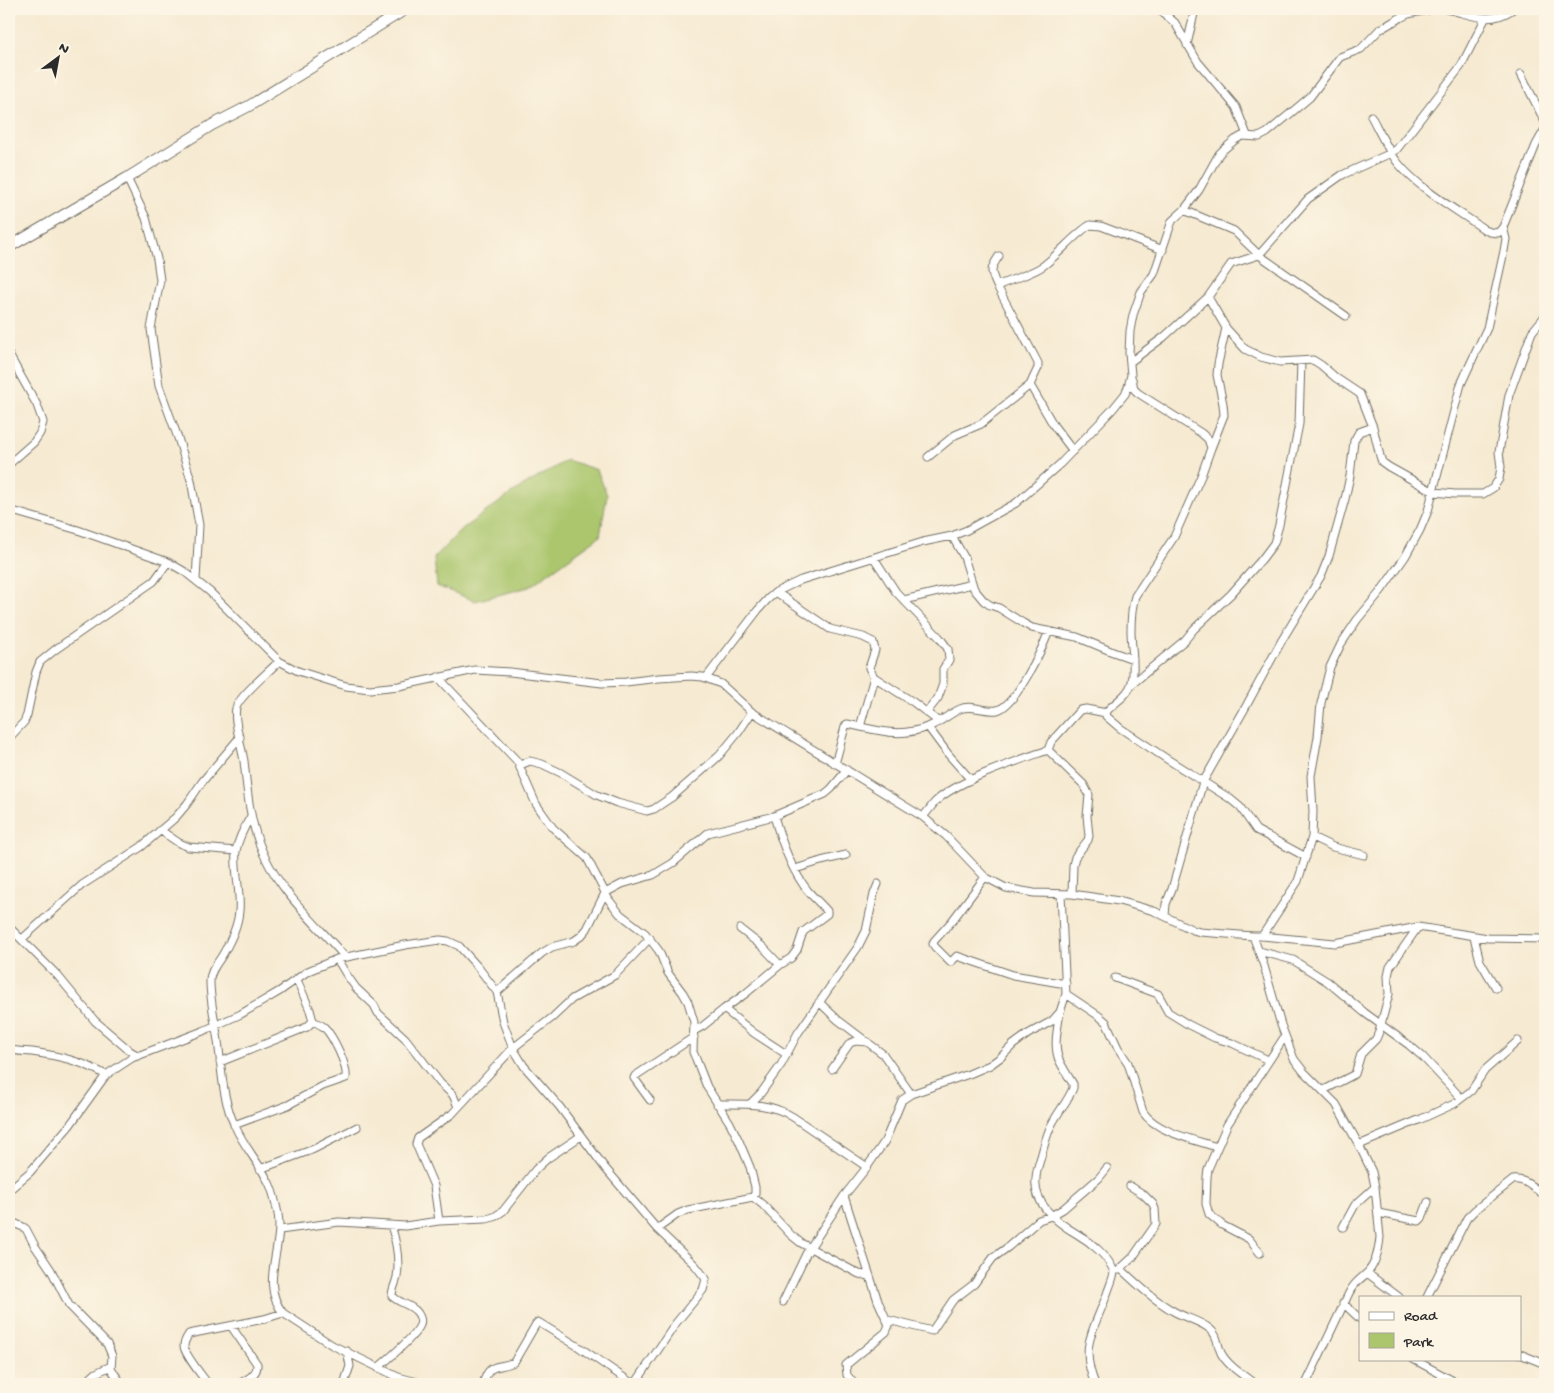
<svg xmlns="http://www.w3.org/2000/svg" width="1554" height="1393" viewBox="0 0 1554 1393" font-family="'Gochi Hand',sans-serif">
<rect width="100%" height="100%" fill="#fcf5e5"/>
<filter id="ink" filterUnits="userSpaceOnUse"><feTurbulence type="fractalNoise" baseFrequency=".02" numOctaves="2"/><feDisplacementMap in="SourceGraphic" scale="10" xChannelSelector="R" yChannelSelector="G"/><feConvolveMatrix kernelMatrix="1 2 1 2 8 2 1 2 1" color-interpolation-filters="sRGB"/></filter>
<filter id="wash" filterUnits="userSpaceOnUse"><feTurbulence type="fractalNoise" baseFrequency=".0096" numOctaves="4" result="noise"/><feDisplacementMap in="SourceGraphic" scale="20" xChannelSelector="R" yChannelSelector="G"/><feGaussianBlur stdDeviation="1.12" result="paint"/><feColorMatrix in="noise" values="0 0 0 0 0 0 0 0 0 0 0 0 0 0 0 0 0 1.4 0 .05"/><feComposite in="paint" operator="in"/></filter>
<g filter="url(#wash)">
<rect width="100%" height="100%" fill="#f6ead2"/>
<path fill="#abc66d" stroke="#6b784c" d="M 567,460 L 597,470 L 607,495 L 600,536 L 529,587 L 475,601 L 437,586 L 434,558 L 462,529 L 515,491 Z"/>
</g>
<g filter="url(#ink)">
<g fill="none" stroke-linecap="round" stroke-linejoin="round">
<defs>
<path id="minor" d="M 1159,9 L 1175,23 L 1198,62 L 1236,107 L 1247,135
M 1446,9 C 1472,14 1488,26 1513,9
M 1187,45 L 1195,9
M 1521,74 L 1545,122
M 1371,116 C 1379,131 1387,149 1398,163 C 1420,190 1457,210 1485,230 L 1490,232 L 1498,233 L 1503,227 L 1536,145 L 1545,129
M 127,178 L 146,218 L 157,259 L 160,280 L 151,329 L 159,386 L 178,438 L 191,480 L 199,525 L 196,580
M 1184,210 L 1234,231 L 1259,255 L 1346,316
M 999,256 C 990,269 990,271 997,286 L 1038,363 L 1038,368 L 1030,385 L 1054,426 L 1073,451
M 997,286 C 1012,279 1029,275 1043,266 C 1059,254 1075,234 1090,225 L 1101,226 L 1163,250
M 1208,297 L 1226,328 L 1245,349 L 1261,357 L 1280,362 L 1313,360 L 1321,365 L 1336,378 L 1360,394 L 1373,427 L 1380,456 L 1382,462 L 1389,467 L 1434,492 L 1455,494 L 1483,494 L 1493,488 L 1499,479 L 1501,467 L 1499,452 L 1509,395 L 1532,332 L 1545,316
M 9,355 L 37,405 L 43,422 L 40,433 L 34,442 L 9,464
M 1130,362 L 1164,337 L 1208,297 L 1231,264 L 1259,255 L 1308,199 L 1342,175 L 1391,153 L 1397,149 L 1461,66 L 1485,19
M 1132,379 L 1134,389 L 1138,393 L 1201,433 L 1208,439 L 1211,448 L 1201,476 L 1174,537 L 1135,596 C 1132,607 1131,620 1131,631 C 1131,645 1137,678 1129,689 C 1124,698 1114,703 1107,711 L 1106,716 L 1120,728 L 1167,759 L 1229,798 L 1240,807 L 1256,830 L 1306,857
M 1211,448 L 1224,415 L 1223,404 L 1217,375 L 1218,364 L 1226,328
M 928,457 L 955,435 L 981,424 L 1030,385
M 9,510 L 78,530 L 168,562 L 185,572 L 210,592 L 279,661 L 298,671 L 346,686 L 370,689 L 399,686 L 475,670 L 510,672 L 602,683 L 626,682 L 659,678 L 691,676 L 703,677 L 721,684 L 752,712 L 923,817 L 946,836 L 985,877 L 1006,888 L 1034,893 L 1072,894 L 1119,901 L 1154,911 L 1193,930 L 1200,932 L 1253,936 L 1262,936 L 1335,943 L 1418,927 L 1488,938 L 1545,939
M 952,536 L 964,557 L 974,589 L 984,601 L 990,605 L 999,608 L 1023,623 L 1032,628 L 1077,637 L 1113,652 L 1133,659
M 874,558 L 896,592 L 940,638 L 948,649 L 949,660 L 943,669 L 943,684 L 938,698 L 927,712
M 776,592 L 830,629 L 863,637 L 873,642 L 875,650 L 869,668 L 874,677 L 913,702 L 939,722
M 904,600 L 972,584
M 279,661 C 270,671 239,696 236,708 C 233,720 242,748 244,761 C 247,788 249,816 259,843 C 275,888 314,921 345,957
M 438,677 L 517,761 L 536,804 L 553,828 L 587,858 L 609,900 L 620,914 L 645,933 L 659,951 L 668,973 L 683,993 L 688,1002 L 694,1022 L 693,1052 L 696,1059 L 707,1087 L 730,1123 L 739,1141 L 750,1167 L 755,1187 L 755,1193 L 753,1197 L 688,1210 L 678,1214 L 657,1229
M 706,678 L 758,610 L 768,599 L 776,592 L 801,580 L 923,542 L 952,536 L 967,530 L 1016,503 L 1060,464 L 1112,410 L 1125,394 L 1128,387 L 1131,375 L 1129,353 L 1130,331 L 1133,315 L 1141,292 L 1154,274 L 1172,221 L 1184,210 L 1199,190 L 1219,154 L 1223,150 L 1235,140 L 1242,136 L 1259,137 L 1267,133 L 1310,97 L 1340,57 L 1361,49 L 1379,30 L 1398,19 L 1408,14 L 1432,9
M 1132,684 L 1185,640 L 1194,629 L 1231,594 L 1262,559 L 1274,543 L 1279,525 L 1299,424 L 1301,361
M 860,727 L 874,677
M 928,727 L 948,754 L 971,780
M 9,738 L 24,722 L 27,715 L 36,672 L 40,662 L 56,649 L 154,581 L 168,562
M 1048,750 L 1084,785 L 1089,795 L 1087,816 L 1089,836 L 1088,840 L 1075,857 L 1073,865 L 1072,894
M 835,764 L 845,727 L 847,724 C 878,730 899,739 930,726 C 941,722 949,714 960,709 C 971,704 985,712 997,710 C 1016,706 1042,649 1049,631
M 520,765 L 530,761 L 542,764 L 561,773 L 597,795 L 617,803 L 647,811 L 654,809 L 672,797 L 719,756 L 738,733 L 752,712
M 251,816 C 245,826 238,839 236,851 C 234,870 241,892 239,911 C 238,925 230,942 223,954 C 218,963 210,970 210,981 C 210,1001 215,1021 218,1041 C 222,1070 222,1099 235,1126 C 244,1147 261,1165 270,1185 C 274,1194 276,1204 278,1214 C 284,1247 259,1283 283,1313 L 332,1345 L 398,1377 L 425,1384
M 923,817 C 927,812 931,807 935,802 C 958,780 1017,761 1048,750 L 1051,742 L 1080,710 L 1086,709 L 1106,713
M 160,830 L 179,843 L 189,847 L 236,851
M 1312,837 L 1333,847 L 1364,855
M 795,869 L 821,861 L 846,855
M 985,877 L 952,921 L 934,941 L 933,944 L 935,947 L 950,962 L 952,961 L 957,956 L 1013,975 L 1066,984
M 1165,916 L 1166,904 L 1172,889 L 1203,782 L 1244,710 L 1282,640 L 1321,576 L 1329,556 L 1345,499 L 1350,476 L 1354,441 L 1359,432 L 1373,427
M 9,927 L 58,976 L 95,1021 L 130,1051 L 137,1055
M 740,929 L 763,947 L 780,965
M 1253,936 L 1264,966 L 1281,1025 L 1294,1059 L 1304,1072 L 1336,1104 L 1359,1145 L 1372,1172 L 1375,1187 L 1380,1237 C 1379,1249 1376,1263 1368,1272 C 1360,1280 1355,1281 1349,1293 L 1306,1384
M 1262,936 L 1298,881 L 1312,837 L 1313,811 L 1311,776 L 1318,737 L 1321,703 L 1330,667 L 1341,644 L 1357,620 L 1381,591 L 1405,557 L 1420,530 L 1428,511 L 1461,384 L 1487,328 L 1504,251 L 1506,239 L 1503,227
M 1474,937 L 1480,961 L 1496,988
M 22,939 L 82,885 L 141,847 L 176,817 L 187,804 L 202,782 L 240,737
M 1259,951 L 1293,960 L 1328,982 L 1365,1013 L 1409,1045 L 1423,1057 L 1461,1098
M 337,959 L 346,974 L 356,988 L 374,1005 L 378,1013 L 405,1038 L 440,1083 L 453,1095 L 458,1107
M 1115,978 L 1158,994 L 1168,1012 L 1189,1025 L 1215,1038 L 1232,1043 L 1268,1060
M 497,992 L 542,953 L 552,947 L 574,941 L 581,936 L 587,929 L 605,893 L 622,884 L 653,875 L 673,863 L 708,833 L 774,816
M 1066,994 L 1099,1016 L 1106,1022 L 1118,1048 L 1128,1063 L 1143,1112 C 1156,1132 1195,1140 1217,1147
M 819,1002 L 838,1020 L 883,1054 L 911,1094
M 724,1009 L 754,1033 L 786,1054
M 1060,1012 C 1058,1027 1053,1045 1059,1060 C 1063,1068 1068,1076 1073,1084 L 1073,1088 C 1068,1101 1058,1112 1052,1124 C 1047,1133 1045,1143 1042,1153 C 1040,1161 1036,1170 1036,1179 C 1033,1205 1058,1223 1077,1234 C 1091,1242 1109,1257 1114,1272 C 1113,1280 1109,1287 1107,1294 C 1094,1330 1079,1345 1095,1384
M 694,1031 L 703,1026 L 724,1009 L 745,994 L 780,965 L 791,958 L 797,950 L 803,932 L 827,914 L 827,911 C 821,904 814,898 808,891 C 791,870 781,841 774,816 L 825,794 L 831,789 L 847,770
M 9,1049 C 17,1052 24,1051 32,1052 C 59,1056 82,1061 106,1075
M 220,1062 L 307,1027 L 313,1021 L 310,1010 L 297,980
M 832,1069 L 850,1043 L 856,1041 L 868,1042
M 1324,1090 L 1355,1074 L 1361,1054 L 1376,1039 L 1379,1032 L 1389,994 L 1388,976 L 1390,967 L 1418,927
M 650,1100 L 634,1078 L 635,1076 L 694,1037
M 717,1104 C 743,1104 770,1102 793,1117 L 867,1167
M 750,1104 L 761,1093 L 781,1065 L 798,1033 L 858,947 L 866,931 L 874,894 L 878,884
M 234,1125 L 288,1105 L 323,1086 L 346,1078 C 348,1066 333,1036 324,1027 C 321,1025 317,1023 313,1021
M 1359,1145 L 1421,1119 L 1454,1104 L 1471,1091 L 1485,1070 L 1518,1041
M 260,1169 L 314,1149 L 357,1127
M 9,1190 L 30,1172 L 70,1125 L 106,1075 L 132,1058 L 203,1031 L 241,1014 L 280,991 L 308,971 L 337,959 L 405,945 L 440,940 L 448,941 L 459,946 L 477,966 L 497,992 L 503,1022 L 513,1048 L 524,1066 L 559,1106 L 605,1168 L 657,1229 L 695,1265 L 706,1279 L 703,1290 L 676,1323 L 635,1384
M 844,1196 L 878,1301 L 889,1325 L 886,1332 L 846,1365 L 847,1375 L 854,1384
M 753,1197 L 763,1205 L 791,1235 L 801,1243 L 859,1274 L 870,1276
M 1378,1213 L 1419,1221 L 1422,1218 L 1428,1202
M 9,1221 L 23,1227 L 26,1229 L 35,1246 L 51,1270 L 69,1305 L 107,1344 L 112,1356 L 111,1369 L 122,1384
M 439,1221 L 434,1186 L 416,1144 L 418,1138 L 452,1114 L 513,1048 L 553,1017 L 572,999 L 615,975 L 650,938
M 1343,1227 L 1355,1205 L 1375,1187
M 280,1230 L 339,1222 L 405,1226 L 439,1221 L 486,1219 L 494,1217 L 503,1211 L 536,1169 L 548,1158 L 581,1136
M 1260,1253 L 1249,1239 L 1222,1225 L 1209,1214 L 1206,1204 L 1207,1177 L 1208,1169 L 1227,1125 L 1285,1036
M 1121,1269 C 1137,1284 1155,1301 1175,1312 C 1186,1318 1200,1321 1210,1329 C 1218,1335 1217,1344 1221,1353 C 1228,1366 1243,1375 1255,1384
M 1119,1270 L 1133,1257 L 1156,1224 L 1155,1209 L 1153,1204 L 1143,1194 L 1130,1186
M 1367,1273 L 1399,1297
M 1427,1297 L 1467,1218 L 1475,1210 L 1513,1180 C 1526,1178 1535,1190 1545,1195
M 783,1302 L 806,1254 L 844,1196 L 867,1167 L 885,1141 L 902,1100 L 911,1094 L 969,1074 L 990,1065 L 1001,1057 L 1013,1045 L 1028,1034 L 1052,1021 L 1060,1012 L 1066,994 L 1061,894
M 1343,1303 L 1360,1319
M 888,1320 L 932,1331 L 953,1300 L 974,1284 L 993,1258 L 1008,1247 L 1039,1220 L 1051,1216 L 1063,1209 L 1099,1178 L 1107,1168
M 231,1326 L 257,1364 C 258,1375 247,1379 239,1384
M 1520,1354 L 1545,1364
M 1413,1359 L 1459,1384
M 378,1368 C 388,1359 416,1336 420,1325 C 422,1320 419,1314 416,1311 C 409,1304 399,1303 392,1296 C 392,1289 396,1283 397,1277 C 400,1259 396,1241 391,1225
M 84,1384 L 96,1373 L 111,1366
M 208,1384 C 203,1377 184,1354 184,1346 C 184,1342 187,1337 189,1334 L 264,1319 L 283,1313
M 344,1384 L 350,1366 L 347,1351
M 483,1384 C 490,1361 496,1370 514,1362 L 536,1324 L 538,1322 L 579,1347 L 633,1384"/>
<path id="secondary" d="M 9,247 L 127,178 L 212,125 L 249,106 L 406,9"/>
</defs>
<use href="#minor" stroke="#726e65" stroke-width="9"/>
<use href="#secondary" stroke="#726e65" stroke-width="12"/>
<use href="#minor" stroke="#fff" stroke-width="7"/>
<use href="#secondary" stroke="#fff" stroke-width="10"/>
</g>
</g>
<rect width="1554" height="1393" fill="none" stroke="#fcf5e5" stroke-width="30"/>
<rect x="1359" y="1296" width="162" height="65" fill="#fcf5e5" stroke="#a8a49b"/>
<rect x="1369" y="1312" width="25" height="8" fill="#ffffff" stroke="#a8a49b"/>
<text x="1404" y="1320" font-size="15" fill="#2b2b2b">Road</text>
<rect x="1369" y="1333" width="25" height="15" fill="#abc66d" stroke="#a8a49b"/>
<text x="1404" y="1346" font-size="15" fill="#2b2b2b">Park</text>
<g transform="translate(58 58) rotate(32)" stroke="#fcf5e5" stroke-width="4" paint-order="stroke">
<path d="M0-4L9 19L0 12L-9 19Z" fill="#2b2b2b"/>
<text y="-8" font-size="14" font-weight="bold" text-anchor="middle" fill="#2b2b2b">N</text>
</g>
</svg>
